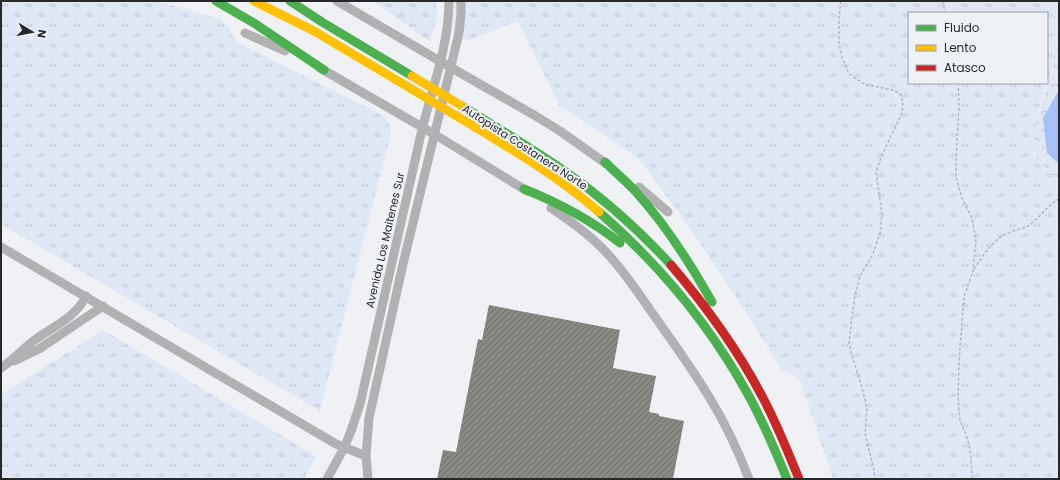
<svg xmlns="http://www.w3.org/2000/svg" width="1060" height="480" viewBox="0 0 1060 480" font-family="Poppins,sans-serif">
<defs>
<pattern id="grass-tufts" width="24" height="20" patternUnits="userSpaceOnUse"><rect width="24" height="20" fill="#e0e7f5"/><path d="M3 7l-1-3M5 7V3M7 7l1-3M15 17l-1-3M17 17v-4M19 17l1-3" fill="none" stroke="#c0c6d2"/></pattern>
<pattern id="park-crowns" width="20" height="18" patternUnits="userSpaceOnUse"><rect width="20" height="18" fill="#e0e7f5"/><path d="M2 6a3 3 0 1 1 6 0M12 15a3 3 0 1 1 6 0" fill="none" stroke="#c0c6d2"/></pattern>
<pattern id="building-hatch" width="6" height="6" patternUnits="userSpaceOnUse"><rect width="6" height="6" fill="#878a82"/><path d="M-1 1l2-2M0 6l6-6M5 7l2-2" fill="none" stroke="#6e716b"/></pattern>
</defs>
<rect width="100%" height="100%" fill="#eff1f4"/>
<path fill="url(#grass-tufts)" fill-rule="evenodd" d="M 1,1 L 156,1 L 220,19 L 228,26 L 236,42 L 382,115 L 389,123 L 391,132 L 320,411 L 1,224 Z
M 373,1 L 436,1 L 437,18 L 430,42 Z
M 455,1 L 1059,1 L 1059,49 L 1039,107 L 1034,156 L 1059,176 L 1059,479 L 833,479 L 799,378 L 782,370 L 741,304 L 685,221 L 638,158 L 559,105 L 518,21 L 469,40 L 453,38 ZM 909,13 L 1047,13 L 1047,83 L 909,83 Z
M 103,330 L 316,456 L 304,479 L 1,479 L 1,395 Z"/>
<path fill="url(#park-crowns)" d="M 1059,41 L 1059,180 C 1053,175 1038,162 1036,155 C 1033,147 1035,137 1036,128 C 1041,98 1055,71 1059,41 Z"/>
<path fill="#a7c1f8" d="M 1059,90 L 1059,164 L 1047,153 L 1043,118 Z"/>
<path fill="url(#building-hatch)" d="M 489,305 L 620,330 L 613,368 L 656,376 L 649,412 L 659,414 L 659,416 L 684,421 L 673,479 L 437,479 L 443,450 L 456,452 L 478,339 L 482,340 Z"/>
<g fill="none" stroke-linecap="round" stroke-linejoin="round">
<path stroke="#b4b6b8" stroke-width="1.5" stroke-dasharray="3 2" stroke-linecap="butt" d="M 841,1 L 839,17 L 839,43 L 842,58 L 849,74 L 864,84 L 893,90 L 900,94 L 903,102 L 902,113 L 882,155 L 876,172 L 882,214 L 880,233 L 873,254 L 860,276 L 855,295 L 849,342 L 852,356 L 861,384 L 867,408 L 865,433 L 874,470 L 875,479
M 943,1 L 945,13
M 958,83 L 959,107 L 956,160 L 956,177 L 962,198 L 972,218 L 976,241 L 973,271 L 964,297 L 959,362 L 958,399 L 960,420 L 968,440 L 971,456 L 972,479
M 974,269 C 983,256 992,240 1008,233 C 1014,230 1022,229 1028,226 C 1040,218 1047,205 1059,199"/>
<path stroke="#b1b1b3" stroke-width="9" d="M 337,1 L 450,67 L 534,115 L 560,131 L 608,165
M 245,33 L 285,51
M 320,68 L 434,134 L 527,191
M 639,187 L 668,212
M 551,208 C 569,220 586,232 601,247 C 621,267 637,291 653,314 C 672,341 691,367 708,395 C 724,421 738,450 749,479
M 1,247 L 336,444 L 366,456
M 14,361 L 39,349 L 103,306
M 1,368 C 12,361 21,351 32,342 C 50,328 76,318 86,296
M 327,479 L 344,448 L 351,431 L 360,404 C 381,314 400,224 421,134 C 431,91 449,46 449,1
M 368,479 L 366,456 L 369,418 L 403,264 L 459,33 L 461,14 L 461,1"/>
<path stroke="#4caf50" stroke-width="9" d="M 216,1 L 254,23 L 324,70
M 290,1 L 322,22 L 412,76
M 462,106 C 496,127 530,147 563,170 C 602,197 639,230 671,265
M 605,162 C 615,172 626,181 636,192 C 666,225 690,263 712,302
M 524,189 C 559,203 591,220 620,243
M 599,212 C 660,265 712,328 750,398 C 764,424 776,452 787,479"/>
<path stroke="#ffc107" stroke-width="9" d="M 254,1 L 314,31 L 410,88
M 460,118 C 508,147 557,175 599,212"/>
<path stroke="#c62828" stroke-width="9" d="M 671,265 C 706,306 738,350 763,398 C 777,424 788,452 799,479"/>
<path stroke="#ffc107" stroke-width="9" d="M 412,76 L 462,106
M 410,88 L 460,118"/>
</g>
<g text-anchor="middle" stroke-width="4" stroke-linejoin="round" paint-order="stroke">
<g font-size="11" fill="#27282a" stroke="#eef1f5">
<text transform="translate(525 147) rotate(33)" y="4">Autopista Costanera Norte</text>
<text transform="translate(385 240) rotate(-77)" y="4">Avenida Los Maitenes Sur</text>
</g>
</g>
<rect width="1060" height="480" fill="none" stroke="#27282a" stroke-width="4"/>
<rect x="908" y="12" width="140" height="72" fill="#eef1f5" stroke="#9ea1a4"/>
<rect x="916" y="25" width="20" height="6" fill="#4caf50" stroke="#9ea1a4"/>
<text x="944" y="32" font-size="12" fill="#27282a">Fluido</text>
<rect x="916" y="45" width="20" height="6" fill="#ffc107" stroke="#9ea1a4"/>
<text x="944" y="52" font-size="12" fill="#27282a">Lento</text>
<rect x="916" y="65" width="20" height="6" fill="#c62828" stroke="#9ea1a4"/>
<text x="944" y="72" font-size="12" fill="#27282a">Atasco</text>
<g transform="translate(32 32) rotate(100)" stroke="#eef1f5" stroke-width="3" paint-order="stroke">
<path d="M0-3L7 15L0 10L-7 15Z" fill="#27282a"/>
<text y="-6" font-size="11" font-weight="bold" text-anchor="middle" fill="#27282a">N</text>
</g>
</svg>
